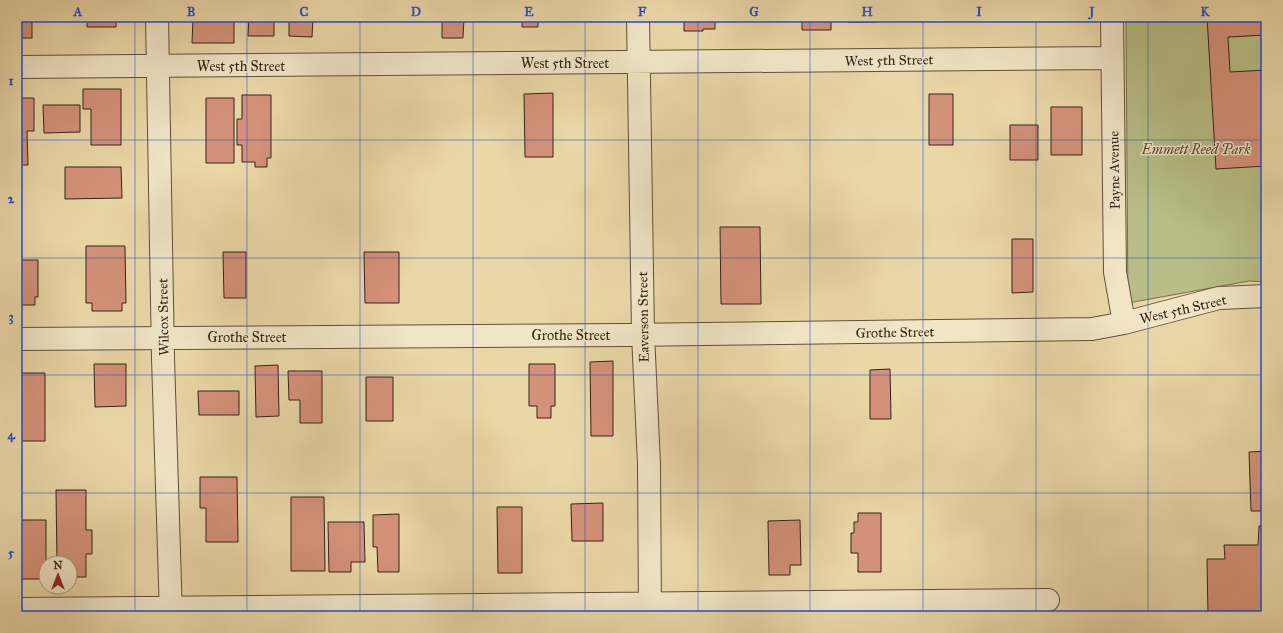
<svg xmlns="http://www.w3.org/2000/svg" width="1283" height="633" viewBox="0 0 1283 633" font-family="'IM FELL Great Primer',serif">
<rect width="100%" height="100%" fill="#ead7a8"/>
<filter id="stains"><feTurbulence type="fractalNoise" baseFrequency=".005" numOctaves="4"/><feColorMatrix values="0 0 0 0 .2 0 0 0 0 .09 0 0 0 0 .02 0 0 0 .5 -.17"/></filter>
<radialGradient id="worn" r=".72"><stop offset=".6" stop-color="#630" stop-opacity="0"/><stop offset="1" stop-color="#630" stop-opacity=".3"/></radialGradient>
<path fill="#b8be86" stroke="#76704f" d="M 1126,17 L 1266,17 L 1266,282 L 1249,281 L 1128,303 Z"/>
<path fill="#d5927a" stroke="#352218" d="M 17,17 L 32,17 L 32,38 L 17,38 Z
M 87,17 L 116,17 L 116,27 L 87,27 Z
M 193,17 L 234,17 L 234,43 L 192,43 Z
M 249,17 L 274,17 L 274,36 L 248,36 Z
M 289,17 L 313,17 L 312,37 L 289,36 Z
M 442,17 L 464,17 L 463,38 L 442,38 Z
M 522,17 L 538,17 L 538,27 L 522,27 Z
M 680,17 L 715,17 L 715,29 L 703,29 L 703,31 L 684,31 L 684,19 L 680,19 Z
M 799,17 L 831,17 L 831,30 L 802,30 L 802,21 L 799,21 Z
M 848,17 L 876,17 L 876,22 L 848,22 Z
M 1009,17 L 1038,17 L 1038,18 L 1009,19 Z
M 1207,17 L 1266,17 L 1266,35 L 1228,37 L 1230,72 L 1266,70 L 1266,166 L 1216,169 Z
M 83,89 L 121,89 L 121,145 L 91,145 L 91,109 L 83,109 Z
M 553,93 L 553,157 L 525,157 L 524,94 Z
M 929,94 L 953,94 L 953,145 L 929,145 Z
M 242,95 L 271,95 L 271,158 L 267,158 L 267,167 L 255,167 L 255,162 L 242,162 L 242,145 L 237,145 L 237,119 L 242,119 Z
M 17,98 L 34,98 L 34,131 L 27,131 L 28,165 L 17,165 Z
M 206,98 L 234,98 L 234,163 L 206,163 Z
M 43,105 L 80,105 L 80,132 L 44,133 Z
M 1051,107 L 1082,107 L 1082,155 L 1051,155 Z
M 1010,125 L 1038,125 L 1038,160 L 1010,160 Z
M 65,167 L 121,167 L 122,198 L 65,199 Z
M 720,227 L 760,227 L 761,304 L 721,304 Z
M 1012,239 L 1033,239 L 1033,292 L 1012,293 Z
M 86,246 L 125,246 L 126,303 L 122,303 L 122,311 L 92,311 L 92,303 L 86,303 Z
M 223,252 L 246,252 L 246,298 L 224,298 Z
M 364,252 L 399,252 L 399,303 L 365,303 Z
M 17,260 L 38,260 L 38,297 L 35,297 L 35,305 L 17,305 Z
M 613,361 L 613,436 L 591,436 L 590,362 Z
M 94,364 L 126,364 L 126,406 L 95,407 Z
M 529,364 L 555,364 L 555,406 L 551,406 L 551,418 L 537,418 L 537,406 L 529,406 Z
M 278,365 L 279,416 L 256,417 L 255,366 Z
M 890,369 L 891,419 L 870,419 L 870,370 Z
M 288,371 L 322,371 L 322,423 L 300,423 L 300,400 L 289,400 Z
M 17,373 L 45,373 L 45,441 L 17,441 Z
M 366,377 L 393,377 L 393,421 L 366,421 Z
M 198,391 L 239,391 L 239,415 L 199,415 Z
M 1266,451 L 1266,511 L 1251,511 L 1249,452 Z
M 200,477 L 237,477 L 238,542 L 206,542 L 206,508 L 200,508 Z
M 56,490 L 86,490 L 86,530 L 92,530 L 92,554 L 86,554 L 86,577 L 70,577 L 70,563 L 57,563 Z
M 291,497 L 324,497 L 325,571 L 291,571 Z
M 603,503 L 603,541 L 572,541 L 571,504 Z
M 497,507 L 522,507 L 522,573 L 498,573 Z
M 858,513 L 881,513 L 881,572 L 858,572 L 858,553 L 851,553 L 851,533 L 854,533 L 854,522 L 858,522 Z
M 399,514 L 399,572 L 378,572 L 377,547 L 373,547 L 373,515 Z
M 17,520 L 46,520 L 46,579 L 17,579 Z
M 800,520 L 801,565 L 790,565 L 790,575 L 769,575 L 768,521 Z
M 328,522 L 364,522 L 365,562 L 351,562 L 351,572 L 329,572 Z
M 1259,526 L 1266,526 L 1266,616 L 1208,616 L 1207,559 L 1225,559 L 1224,545 L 1258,545 Z"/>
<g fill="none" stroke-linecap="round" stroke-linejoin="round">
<defs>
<path id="minor" d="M 157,17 L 163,358 L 171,616
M 638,17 L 643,334 L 649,464 L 650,616
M 1112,17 L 1115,272 L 1124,323
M 17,67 L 1112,58
M 17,339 L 625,335 L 1092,329 L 1124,323 L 1219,298 L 1266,296
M 17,609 L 1048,600"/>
</defs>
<use href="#minor" stroke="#624f3c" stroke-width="24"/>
<use href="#minor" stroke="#f1e5c6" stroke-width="22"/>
</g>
<path fill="none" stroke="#1d4ed8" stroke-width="1" stroke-opacity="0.55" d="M 135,17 L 135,616M 247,17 L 247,616M 360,17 L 360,616M 473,17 L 473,616M 585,17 L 585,616M 698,17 L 698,616M 810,17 L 810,616M 923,17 L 923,616M 1036,17 L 1036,616M 1148,17 L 1148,616M 17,140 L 1266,140M 17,258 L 1266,258M 17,375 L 1266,375M 17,493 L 1266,493"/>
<g text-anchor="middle" stroke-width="3" stroke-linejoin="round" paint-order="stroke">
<g font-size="14" fill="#352218" stroke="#f1e5c6">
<text transform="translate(889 60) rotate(-1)" y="5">West 5th Street</text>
<text x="565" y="68">West 5th Street</text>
<text x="241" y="71">West 5th Street</text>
<text transform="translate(1114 170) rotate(-91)" y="5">Payne Avenue</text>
<text transform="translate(1183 309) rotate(-13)" y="5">West 5th Street</text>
<text transform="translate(163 317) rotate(-91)" y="5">Wilcox Street</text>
<text transform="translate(643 317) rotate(-91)" y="5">Eaverson Street</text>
<text transform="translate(895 332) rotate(-1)" y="5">Grothe Street</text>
<text x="571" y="340">Grothe Street</text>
<text x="247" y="342">Grothe Street</text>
</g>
<g font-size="14" font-style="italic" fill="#564934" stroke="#f1e5c6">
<text x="1196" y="154">Emmett Reed Park</text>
</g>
</g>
<rect width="1283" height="633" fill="none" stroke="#ead7a8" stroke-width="44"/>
<g transform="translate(58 575)"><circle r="19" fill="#f1e5c6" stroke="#a69780"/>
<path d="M0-3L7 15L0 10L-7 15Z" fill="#8f2418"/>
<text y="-6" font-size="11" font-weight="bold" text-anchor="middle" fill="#352218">N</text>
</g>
<rect x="22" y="22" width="1239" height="589" fill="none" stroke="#1d4ed8" stroke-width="1.5"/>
<g font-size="13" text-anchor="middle" font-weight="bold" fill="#1d4ed8">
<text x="78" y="16">A</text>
<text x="191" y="16">B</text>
<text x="304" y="16">C</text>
<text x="416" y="16">D</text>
<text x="529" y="16">E</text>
<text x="642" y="16">F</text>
<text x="754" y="16">G</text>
<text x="867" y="16">H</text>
<text x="979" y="16">I</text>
<text x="1092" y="16">J</text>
<text x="1205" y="16">K</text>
<text x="11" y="85">1</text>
<text x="11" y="203">2</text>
<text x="11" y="321">3</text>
<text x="11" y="439">4</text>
<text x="11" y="557">5</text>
</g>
<rect width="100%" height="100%" filter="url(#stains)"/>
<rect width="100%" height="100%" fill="url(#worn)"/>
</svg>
